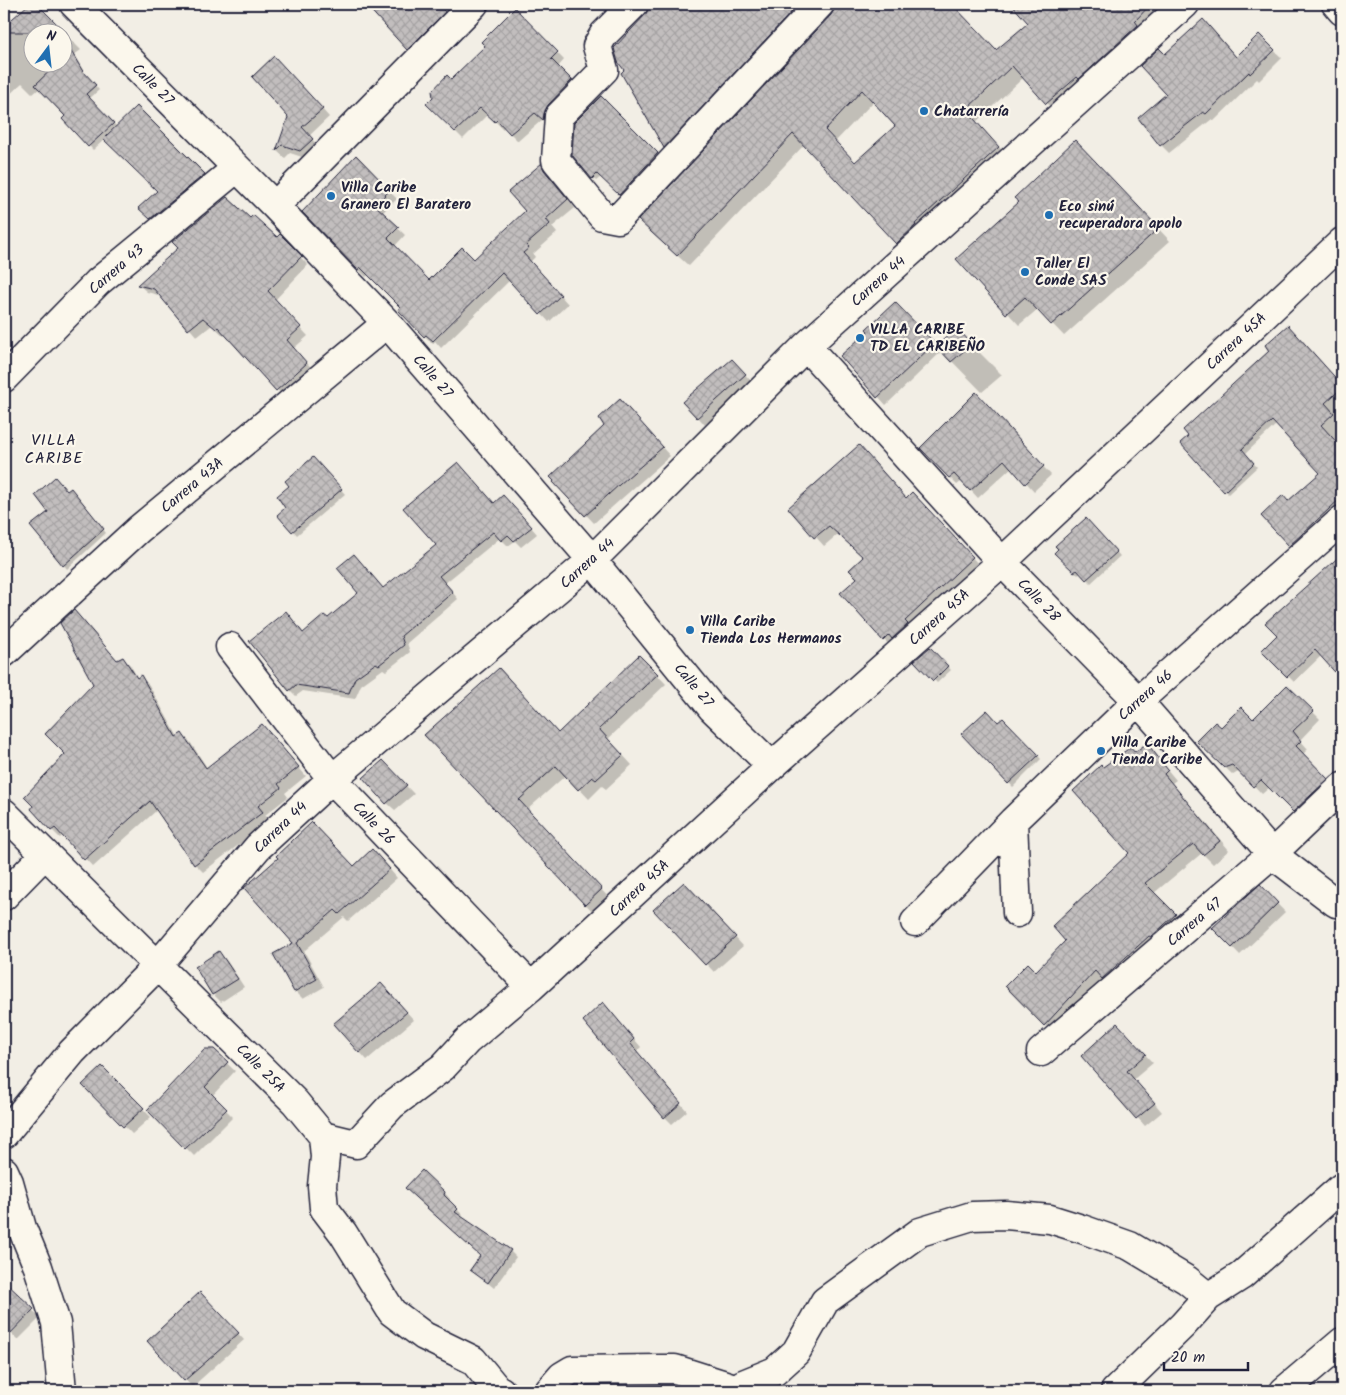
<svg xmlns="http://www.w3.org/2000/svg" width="1346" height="1395" viewBox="0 0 1346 1395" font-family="Kalam,sans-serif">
<defs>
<pattern id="building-cross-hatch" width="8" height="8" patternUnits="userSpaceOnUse" patternTransform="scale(1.25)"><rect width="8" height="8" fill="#c2bebe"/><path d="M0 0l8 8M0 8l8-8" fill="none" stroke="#a6a3a4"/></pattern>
</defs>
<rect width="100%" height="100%" fill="#f2eee5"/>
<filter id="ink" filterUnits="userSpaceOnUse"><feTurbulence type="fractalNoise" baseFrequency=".02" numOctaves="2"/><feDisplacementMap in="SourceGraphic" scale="10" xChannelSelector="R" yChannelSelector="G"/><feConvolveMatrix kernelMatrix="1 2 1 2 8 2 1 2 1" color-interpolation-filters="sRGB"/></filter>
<g filter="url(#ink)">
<path fill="#0003" fill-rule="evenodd" d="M 30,4 L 35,4 L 81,50 L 74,55 L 86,75 L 99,90 L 89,99 L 117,127 L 137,108 L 207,178 L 154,222 L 140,208 L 159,191 L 105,139 L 93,150 L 63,119 L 66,116 L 40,88 L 33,94 L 22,83 L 7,97 L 4,93 L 4,27 ZM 32,32 L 62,32 L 62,62 L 32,62 Z
M 367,4 L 436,4 L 451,20 L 416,56 Z
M 650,4 L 821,4 L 676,158 L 665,147 L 646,15 L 650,8 Z
M 836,4 L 951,4 L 997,51 L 1029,23 L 1012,4 L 1173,4 L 1058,115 L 1024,77 L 976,122 L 1010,159 L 908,254 L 804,145 L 689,266 L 651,232 L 832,15 L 837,7 ZM 874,101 L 897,126 L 856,163 L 835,142 Z
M 515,10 L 564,60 L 558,67 L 578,88 L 550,126 L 543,119 L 518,141 L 504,127 L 503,129 L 488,114 L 463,139 L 428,104 L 486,46 Z
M 1211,28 L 1237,58 L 1259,36 L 1282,58 L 1259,81 L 1257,79 L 1214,121 L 1212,119 L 1169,153 L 1161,145 L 1168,94 L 1165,55 Z
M 282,65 L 329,117 L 309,136 L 320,148 L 308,159 L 290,153 L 285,158 L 277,151 L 289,116 Z
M 601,97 L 661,158 L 623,198 L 602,176 L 596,181 L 593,178 Z
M 1087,153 L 1170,241 L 1064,336 L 1038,309 L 1019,325 L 958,259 Z
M 356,157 L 397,199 L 382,213 L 405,235 L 394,247 L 429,281 L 474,260 L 526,211 L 542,165 L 549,172 L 551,179 L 575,208 L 552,227 L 557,233 L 533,254 L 535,257 L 530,262 L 568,304 L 549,322 L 510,280 L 441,348 L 435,341 L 433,344 L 399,310 L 402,307 L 369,274 L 366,277 L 304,212 Z
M 250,220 L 277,239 L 280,236 L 308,265 L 275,300 L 308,336 L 294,348 L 314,371 L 285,398 L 227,334 L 224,336 L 212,325 L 197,337 L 162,296 L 147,292 L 139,285 Z
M 894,303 L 937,347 L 957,330 L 1002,375 L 982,392 L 942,351 L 886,405 L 842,356 L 870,331 Z
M 1288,326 L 1342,386 L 1342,394 L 1340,397 L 1342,399 L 1342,504 L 1293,549 L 1262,516 L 1288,502 L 1321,473 L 1277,424 L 1245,454 L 1257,467 L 1228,494 L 1181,444 L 1270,351 Z
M 739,368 L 753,383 L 705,425 L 698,417 Z
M 983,402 L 1051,475 L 1034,491 L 1012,467 L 978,498 L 962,481 L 957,485 L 921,448 Z
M 627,409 L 670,456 L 594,523 L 555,482 Z
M 313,459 L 345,494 L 297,535 L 279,515 L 287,509 L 290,486 Z
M 67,493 L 74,493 L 106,533 L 67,569 L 64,565 L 50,512 Z
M 906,499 L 921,503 L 981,567 L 893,648 L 884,640 L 858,578 L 864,558 L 838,534 L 824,546 L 790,508 Z
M 510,503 L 537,534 L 521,547 L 515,541 L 508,546 L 500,538 L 445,583 L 458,599 L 407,643 L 410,652 L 386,671 L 383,669 L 361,685 L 355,699 L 303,691 L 296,696 L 290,690 L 286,612 L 304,634 L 384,590 L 494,505 Z
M 1086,520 L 1120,556 L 1091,583 L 1081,573 L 1078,575 L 1056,553 Z
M 1340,558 L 1342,560 L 1342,671 L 1339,674 L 1322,655 L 1294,682 L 1263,651 L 1279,636 Z
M 74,611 L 118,661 L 123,658 L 131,666 L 138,679 L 141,677 L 149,685 L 178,737 L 182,734 L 190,742 L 208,769 L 269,733 L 306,776 L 285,793 L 288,797 L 265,815 L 270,821 L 203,872 L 195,864 L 157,810 L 93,867 L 63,835 L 60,838 L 52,830 L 67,754 L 94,684 Z
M 930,649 L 951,670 L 937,683 L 916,661 Z
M 639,656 L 666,684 L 608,739 L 632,765 L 606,789 L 602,786 L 589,799 L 566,775 L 527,810 L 611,900 L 595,914 L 426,736 L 558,734 Z
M 1287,686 L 1320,719 L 1300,740 L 1308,749 L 1302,755 L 1335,787 L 1302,819 L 1270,787 L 1262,794 L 1240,771 L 1233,775 L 1198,741 L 1221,729 L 1253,720 Z
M 1003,719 L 1041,759 L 1013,787 L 963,734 L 998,724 Z
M 1146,744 L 1176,780 L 1172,783 L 1229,850 L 1213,864 L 1202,853 L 1154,893 L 1184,924 L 1054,1034 L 1006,986 L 1036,973 L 1067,941 L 1131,853 L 1103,769 L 1135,753 Z
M 383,762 L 414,794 L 395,810 L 387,803 Z
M 380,858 L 397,878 L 348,921 L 344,917 L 304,951 L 324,987 L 303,999 L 295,991 L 295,943 L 354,867 Z
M 1260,886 L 1285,912 L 1240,955 L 1214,928 Z
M 692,891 L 743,946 L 714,972 L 655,910 Z
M 219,953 L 227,961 L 244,987 L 221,1002 L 213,994 Z
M 381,984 L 414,1020 L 367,1060 L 335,1024 Z
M 610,1011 L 641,1047 L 637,1051 L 687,1111 L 672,1124 L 665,1117 Z
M 1117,1025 L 1153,1063 L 1134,1079 L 1162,1112 L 1145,1126 L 1083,1057 Z
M 213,1050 L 235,1071 L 212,1096 L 233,1117 L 194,1156 L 149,1110 Z
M 102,1068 L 151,1117 L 132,1134 L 84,1085 Z
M 445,1193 L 450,1199 L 449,1202 L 463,1215 L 461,1217 L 510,1251 L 516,1257 L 494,1288 L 471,1269 L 482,1256 L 412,1194 Z
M 4,1287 L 8,1290 L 10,1288 L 40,1318 L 18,1340 L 4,1326 Z
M 200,1293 L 244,1340 L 192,1387 L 149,1341 Z"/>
<path fill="url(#building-cross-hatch)" stroke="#22223b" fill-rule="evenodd" d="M 29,4 L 37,4 L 65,32 L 4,32 L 4,26 Z
M 365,4 L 437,4 L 445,12 L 407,50 Z
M 649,4 L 799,4 L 664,148 L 621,73 L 624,70 L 618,62 L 614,48 L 645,15 L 649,8 Z
M 835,4 L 952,4 L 996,50 L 1028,23 L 1011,4 L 1151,4 L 1135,21 L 1138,25 L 1079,79 L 1077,77 L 1046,104 L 1012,66 L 966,110 L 999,147 L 915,224 L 916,225 L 896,244 L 793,134 L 677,256 L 638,220 L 831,15 L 835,8 ZM 862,90 L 895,126 L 855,162 L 825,130 Z
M 515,8 L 558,52 L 551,59 L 572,80 L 548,105 L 544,114 L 543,120 L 535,113 L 510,134 L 497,120 L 495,122 L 480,108 L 455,132 L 426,104 L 433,97 L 432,91 L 447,75 L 451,79 L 485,46 L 481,42 Z
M 1203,19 L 1236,57 L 1259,34 L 1275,50 L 1250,74 L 1249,72 L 1206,114 L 1203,112 L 1160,146 L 1138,118 L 1166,94 L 1140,66 L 1159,48 L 1165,54 Z
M 71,51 L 82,70 L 96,85 L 86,94 L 114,123 L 88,147 L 62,119 L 65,116 L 35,85 L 59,62 L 62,62 L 62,59 Z
M 274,56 L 323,109 L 302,127 L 313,139 L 300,151 L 282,145 L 276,151 L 288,117 L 252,77 Z
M 601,96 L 658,153 L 619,195 L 597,174 L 592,179 L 572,155 L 574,123 Z
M 137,106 L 205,174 L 150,219 L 138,208 L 157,191 L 103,139 Z
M 1075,140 L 1159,228 L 1051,325 L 1025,297 L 1006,314 L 956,259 L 1019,202 L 1014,198 Z
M 356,155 L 390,190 L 375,205 L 399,227 L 388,238 L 429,280 L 462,247 L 474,259 L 525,211 L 508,192 L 542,163 L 544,170 L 568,199 L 546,219 L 550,224 L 526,245 L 529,248 L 523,253 L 561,295 L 540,315 L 502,273 L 433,341 L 426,335 L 424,337 L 398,310 L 400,307 L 360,267 L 358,270 L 302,212 Z
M 227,197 L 250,218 L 253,215 L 277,237 L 280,234 L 302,256 L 268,291 L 301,327 L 287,340 L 307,363 L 276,391 L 218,327 L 216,329 L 203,318 L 188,330 L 154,289 L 137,285 L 178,248 L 172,242 Z
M 895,302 L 935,343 L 877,398 L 840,356 L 868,331 L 866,329 Z
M 1288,325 L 1342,385 L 1342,388 L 1325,403 L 1334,413 L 1321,425 L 1342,448 L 1342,497 L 1289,546 L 1261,516 L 1283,495 L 1288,501 L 1320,473 L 1272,421 L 1242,449 L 1254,463 L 1224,492 L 1180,443 L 1188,436 L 1183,430 L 1269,351 L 1265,345 Z
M 957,328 L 972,344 L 951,362 L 936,346 Z
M 732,359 L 746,374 L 697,418 L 682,402 Z
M 976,392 L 1044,466 L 1025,484 L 1004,460 L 970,491 L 954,474 L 949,478 L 920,448 Z
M 620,399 L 663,447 L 620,484 L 585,516 L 553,482 L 554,481 L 550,477 L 604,426 L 599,418 Z
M 859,445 L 906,498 L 912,492 L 973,557 L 905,621 L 908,624 L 892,639 L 889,635 L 883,641 L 840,593 L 857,578 L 849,570 L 863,557 L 829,526 L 814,538 L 788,508 Z
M 313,457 L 342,489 L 292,532 L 277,515 L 285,508 L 277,496 L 289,486 L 285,481 Z
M 458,462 L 494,503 L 503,495 L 532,527 L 514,541 L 508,535 L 501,541 L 493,532 L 439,576 L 453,592 L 401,636 L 404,645 L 379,665 L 376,663 L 355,678 L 349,693 L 296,685 L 289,691 L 249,641 L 286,611 L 303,633 L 324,615 L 328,618 L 358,593 L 337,568 L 354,554 L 383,588 L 436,545 L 403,508 Z
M 55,477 L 67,491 L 71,488 L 104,529 L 63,566 L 30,526 L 48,512 L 35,495 Z
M 1086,518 L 1117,552 L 1086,580 L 1077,570 L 1074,572 L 1054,553 L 1058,549 L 1055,546 Z
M 1342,554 L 1342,680 L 1315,650 L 1287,677 L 1261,651 L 1277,635 L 1265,623 Z
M 74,610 L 117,660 L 123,657 L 137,678 L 141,675 L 176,737 L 182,733 L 206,768 L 262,724 L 299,767 L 278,784 L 281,788 L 258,806 L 263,812 L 194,865 L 150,801 L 84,860 L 55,828 L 51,831 L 31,809 L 33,806 L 24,797 L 65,754 L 45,734 L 93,684 L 60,623 Z
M 930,647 L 948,666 L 933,681 L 914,661 Z
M 639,655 L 658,674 L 599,729 L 623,755 L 596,780 L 592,777 L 578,790 L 556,766 L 519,800 L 602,889 L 585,905 L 424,735 L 499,668 L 558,733 Z
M 1287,685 L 1314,711 L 1293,731 L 1301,741 L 1296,746 L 1328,779 L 1293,812 L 1261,780 L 1253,787 L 1232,765 L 1224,768 L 1196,741 L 1215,722 L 1221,727 L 1241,707 L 1253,719 Z
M 987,710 L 998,722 L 1003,718 L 1039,755 L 1008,784 L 961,734 Z
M 1147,743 L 1168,770 L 1164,774 L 1220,841 L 1203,855 L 1193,844 L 1145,883 L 1176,914 L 1151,937 L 1149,936 L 1102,979 L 1095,971 L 1044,1026 L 1005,986 L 1028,963 L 1036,971 L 1065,941 L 1052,926 L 1129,853 L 1073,791 L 1101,765 L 1103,767 L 1131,747 L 1135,752 Z
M 383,760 L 407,785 L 386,804 L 363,778 Z
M 312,822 L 354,866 L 372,849 L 390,869 L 339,914 L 335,910 L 297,943 L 317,979 L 294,992 L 273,954 L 293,943 L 244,888 L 278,858 L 276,856 Z
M 684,882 L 736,937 L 705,965 L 653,910 Z
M 1260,884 L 1278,903 L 1232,948 L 1212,928 Z
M 219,951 L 238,979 L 212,995 L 195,967 Z
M 381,983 L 407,1012 L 359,1053 L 333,1024 Z
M 603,1002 L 634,1039 L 630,1043 L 681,1103 L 664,1118 L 583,1021 Z
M 1117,1023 L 1146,1054 L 1127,1071 L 1155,1103 L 1136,1119 L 1081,1056 Z
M 205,1049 L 214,1049 L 228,1062 L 205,1087 L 227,1109 L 185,1149 L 147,1110 Z
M 102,1066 L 144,1108 L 123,1127 L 82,1085 Z
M 422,1170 L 445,1192 L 444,1195 L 458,1209 L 455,1212 L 511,1250 L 488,1283 L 470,1270 L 480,1256 L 405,1188 Z
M 4,1281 L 34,1309 L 4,1340 Z
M 200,1292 L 239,1333 L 184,1381 L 147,1341 Z"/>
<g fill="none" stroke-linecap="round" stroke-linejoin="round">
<defs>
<path id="minor" d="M 74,4 L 275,206 L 387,323 L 592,560 L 712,708 L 772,766
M 634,4 L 604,34 L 597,46 L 604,70 L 559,116 L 556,160 L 602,216 L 618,219 L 820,4
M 275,206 L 474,4
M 806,346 L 1002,562 L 1138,701 L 1272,854 L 1336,903 L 1342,900
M 4,378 L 98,282 L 237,168
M 230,647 L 332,779 L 531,987
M 4,653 L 139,529 L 387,323
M 4,813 L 295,1102 L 323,1136 L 356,1144 L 392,1105 L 443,1067 L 467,1041 L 531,987 L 772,766 L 1002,562 L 1342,242
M 1013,821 L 1017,913
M 4,896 L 45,854
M 915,922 L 1013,821 L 1138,701 L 1342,520
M 1041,1052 L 1272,854 L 1342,787
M 4,1134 L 72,1052 L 157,966 L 258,847 L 332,779 L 592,560 L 806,346 L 1185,4
M 323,1136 L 325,1157 L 322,1186 L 324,1208 L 343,1233 L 392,1312 L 424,1336 L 473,1360 L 496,1388 L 501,1391
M 4,1171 L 9,1182 L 22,1228 L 38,1267 L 56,1323 L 62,1391
M 549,1391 L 562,1376 L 572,1370 L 661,1369 L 675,1369 L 738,1389
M 735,1391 L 743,1384 L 775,1371 L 796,1352 L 825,1301 L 920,1232 L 972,1216 L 1006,1215 L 1050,1219 L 1082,1229 L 1130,1246 L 1187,1280 L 1208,1297
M 1115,1391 L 1183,1325 L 1208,1297 L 1241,1276 L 1342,1187
M 1284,1391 L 1342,1342"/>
<path id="highway" d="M 1336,4 L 1342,11"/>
</defs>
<use href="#minor" stroke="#22223b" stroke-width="31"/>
<use href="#highway" stroke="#22223b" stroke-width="31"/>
<use href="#minor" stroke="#fbf7ec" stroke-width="28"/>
<use href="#highway" stroke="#fbf7ec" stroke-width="28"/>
</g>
</g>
<g fill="#1f6fb2" stroke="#fbf7ec" stroke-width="2">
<circle cx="924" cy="111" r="5"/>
<circle cx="331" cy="196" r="5"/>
<circle cx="1049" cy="215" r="5"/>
<circle cx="1025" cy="272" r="5"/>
<circle cx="860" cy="338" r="5"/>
<circle cx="690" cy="630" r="5"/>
<circle cx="1101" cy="751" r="5"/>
</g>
<g text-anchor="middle" stroke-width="4.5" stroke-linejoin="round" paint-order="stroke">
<g font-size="15" fill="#22223b" stroke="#fbf7ec">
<text transform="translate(153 84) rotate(45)" y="5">Calle 27</text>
<text transform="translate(116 269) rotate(-41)" y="5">Carrera 43</text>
<text transform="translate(878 281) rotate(-42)" y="5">Carrera 44</text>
<text transform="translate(1236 341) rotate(-43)" y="5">Carrera 45A</text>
<text transform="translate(433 376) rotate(49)" y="5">Calle 27</text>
<text transform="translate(192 485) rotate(-40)" y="5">Carrera 43A</text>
<text transform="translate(587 563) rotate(-42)" y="5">Carrera 44</text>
<text transform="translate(1039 600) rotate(46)" y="5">Calle 28</text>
<text transform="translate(939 617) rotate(-42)" y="5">Carrera 45A</text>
<text transform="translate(694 685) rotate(50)" y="5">Calle 27</text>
<text transform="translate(1145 695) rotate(-42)" y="5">Carrera 46</text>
<text transform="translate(374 823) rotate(46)" y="5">Calle 26</text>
<text transform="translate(280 827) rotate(-44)" y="5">Carrera 44</text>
<text transform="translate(639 888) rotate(-43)" y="5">Carrera 45A</text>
<text transform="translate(1194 922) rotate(-40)" y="5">Carrera 47</text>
<text transform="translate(261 1068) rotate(45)" y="5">Calle 25A</text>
</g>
<g font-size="15" font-weight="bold" fill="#22223b" stroke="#fbf7ec" text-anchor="start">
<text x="934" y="116">Chatarrería</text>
<text x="341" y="192">Villa Caribe<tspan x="341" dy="17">Granero El Baratero</tspan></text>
<text x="1059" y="211">Eco sinú<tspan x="1059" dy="17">recuperadora apolo</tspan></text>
<text x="1035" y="268">Taller El<tspan x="1035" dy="17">Conde SAS</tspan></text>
<text x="870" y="334">VILLA CARIBE<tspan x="870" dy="17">TD EL CARIBEÑO</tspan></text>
<text x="700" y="626">Villa Caribe<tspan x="700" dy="17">Tienda Los Hermanos</tspan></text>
<text x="1111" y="747">Villa Caribe<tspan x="1111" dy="17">Tienda Caribe</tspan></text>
</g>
<g font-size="16" letter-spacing="1" fill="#22223b" stroke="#fbf7ec">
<text x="54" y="445">VILLA<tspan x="54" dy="18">CARIBE</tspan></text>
</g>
</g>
<rect width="1346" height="1395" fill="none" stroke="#fbf7ec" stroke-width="20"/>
<rect x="10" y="10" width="1326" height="1375" fill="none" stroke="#22223b" stroke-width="2" filter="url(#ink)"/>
<g transform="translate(48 48) rotate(15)"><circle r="24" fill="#fbf7ec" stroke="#a4a2a5"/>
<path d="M0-4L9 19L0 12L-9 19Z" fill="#1f6fb2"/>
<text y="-8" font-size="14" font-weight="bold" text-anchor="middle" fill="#22223b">N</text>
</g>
<path d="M1164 1362v8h84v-8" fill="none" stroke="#22223b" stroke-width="2.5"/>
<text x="1171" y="1362" font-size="15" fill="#22223b" stroke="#fbf7ec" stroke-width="4" paint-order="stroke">20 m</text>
</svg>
